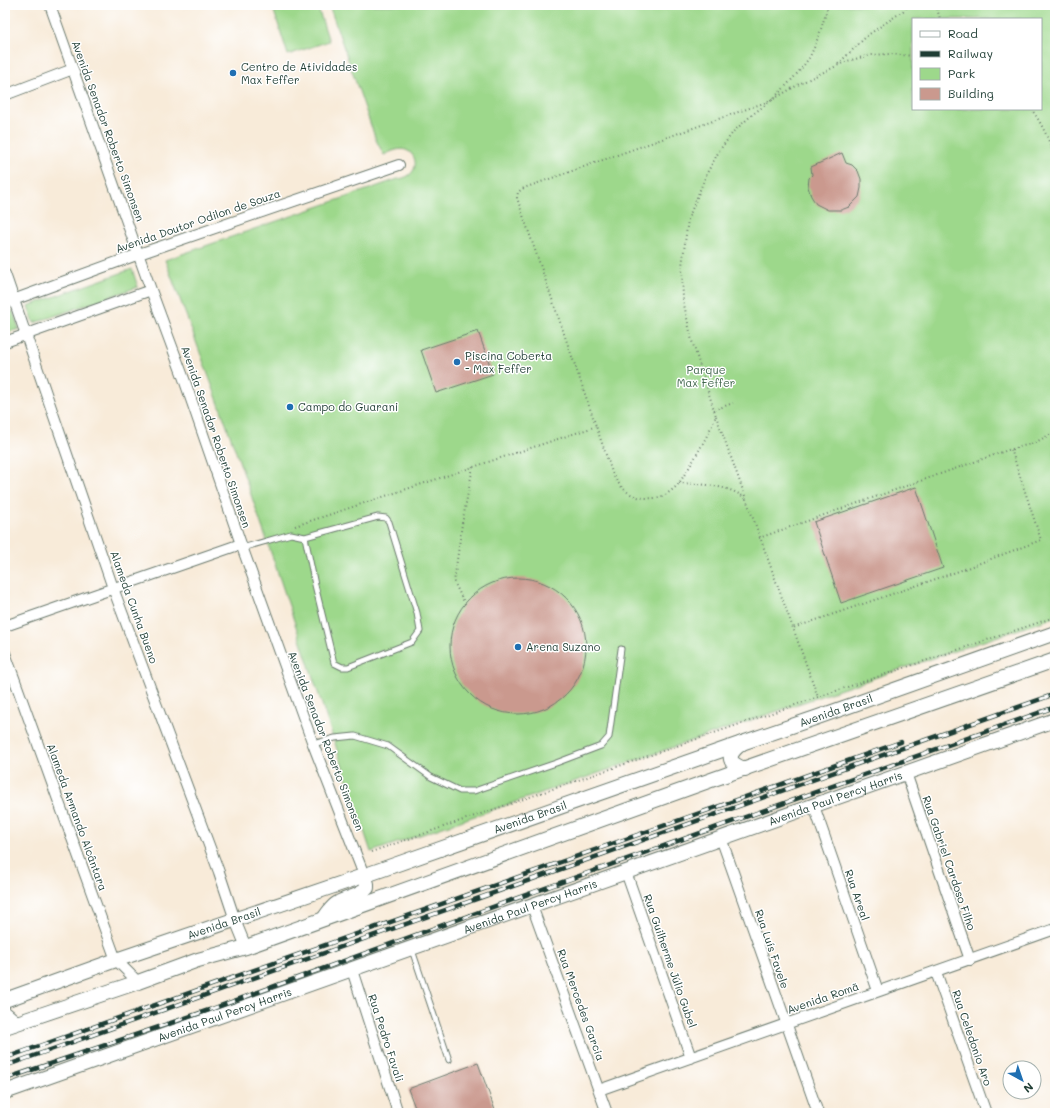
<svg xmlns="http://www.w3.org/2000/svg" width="1060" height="1118" viewBox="0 0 1060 1118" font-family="Mali,sans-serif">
<rect width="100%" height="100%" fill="#fff"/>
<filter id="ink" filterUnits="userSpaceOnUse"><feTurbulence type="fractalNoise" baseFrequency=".025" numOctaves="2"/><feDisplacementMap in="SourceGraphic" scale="8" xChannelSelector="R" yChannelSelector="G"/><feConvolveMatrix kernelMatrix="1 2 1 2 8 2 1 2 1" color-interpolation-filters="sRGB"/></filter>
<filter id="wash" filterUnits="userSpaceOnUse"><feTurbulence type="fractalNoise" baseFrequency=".012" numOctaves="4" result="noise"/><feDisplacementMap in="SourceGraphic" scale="16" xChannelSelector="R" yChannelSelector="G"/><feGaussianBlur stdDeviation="0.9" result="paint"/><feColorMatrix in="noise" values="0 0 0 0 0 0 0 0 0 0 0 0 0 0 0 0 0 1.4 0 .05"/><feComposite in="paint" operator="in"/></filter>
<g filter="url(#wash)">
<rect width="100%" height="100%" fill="#f8ebd9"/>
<path fill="#9dd88b" stroke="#5e8a60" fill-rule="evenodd" d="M 272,5 L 317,5 L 329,41 L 288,55 Z
M 329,5 L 1055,5 L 1055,617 L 818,697 L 371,852 C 305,654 241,455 165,260 L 398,179 C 425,176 417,144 396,150 C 392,151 388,153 384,155 L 376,140 ZM 913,19 L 1041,19 L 1041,109 L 913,109 Z
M 132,269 L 138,287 L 34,323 L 28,306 Z
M 13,311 L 19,329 L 5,333 L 5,314 Z"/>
<g id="blocks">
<path fill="#ca998e" d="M 842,153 L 846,163 L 852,165 L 858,171 L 861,179 L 861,188 L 859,197 L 849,207 L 841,210 L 828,210 L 816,204 L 811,196 L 808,187 L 809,178 L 812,175 L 811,167 Z
M 478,331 L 493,374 L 436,393 L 421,350 Z
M 916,487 L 943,568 L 841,603 L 814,522 Z
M450 646a68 68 0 1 1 136 0a68 68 0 1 1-136 0Z
M 478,1063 L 496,1113 L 417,1113 L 408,1089 Z"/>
</g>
</g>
<g filter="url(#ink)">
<use href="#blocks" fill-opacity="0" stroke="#6b7a6e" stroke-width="1"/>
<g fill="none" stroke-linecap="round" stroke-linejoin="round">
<defs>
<path id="lane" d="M 378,517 L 386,518 L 389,522 L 417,613 L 420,631 L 412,642 L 348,667 L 342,667 L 334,663 L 315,585 L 305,537 Z
M 242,548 L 291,534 L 305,537
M 313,744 L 335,738 L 355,736 L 388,746 L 431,777 L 460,791 L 474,791 L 556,763 L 601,746 L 609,737 L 621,649
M 412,950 L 449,1060"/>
<path id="street" d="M 50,5 L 151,290 L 184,379 L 241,544 L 313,744 L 364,875
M 5,95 L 73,69
M 5,274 L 113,588 L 219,872 L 235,920 L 246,947
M 5,303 L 139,254 L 399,165
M 5,342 L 151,290
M 5,626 L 241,544
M 5,653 L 116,960 L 138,982
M 906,773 L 970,960
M 814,806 L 878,991
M 721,838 L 818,1113
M 626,872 L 691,1058
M 532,906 L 607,1113
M 352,970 L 398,1113
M 936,972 L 986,1113
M 5,1011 L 18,1022
M 599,1090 L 1055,929"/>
<g id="secondary">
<path d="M 742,743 C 727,754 726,763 745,769"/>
<path d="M 325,917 C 329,912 332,906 338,903 C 348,897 360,897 367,888 L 367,884 L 364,875"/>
<path id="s1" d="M 5,1000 L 116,960 L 366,875 L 742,743 L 818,717 L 1055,633"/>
<path d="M 5,1027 L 138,982 L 198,960 L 246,947 L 714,779 L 1055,660"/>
<path id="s2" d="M 5,1092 C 355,969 705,845 1055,720"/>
</g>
</defs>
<use href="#lane" stroke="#6b7a6e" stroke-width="7"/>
<use href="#street" stroke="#6b7a6e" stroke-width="12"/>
<use href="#secondary" stroke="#6b7a6e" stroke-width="16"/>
<path stroke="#6b7a6e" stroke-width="2" stroke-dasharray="1 3" stroke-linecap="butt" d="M 828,5 C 824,20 817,44 809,58 C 799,73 785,87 772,100 L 524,188 L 518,192 L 517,198 L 613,475 C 620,487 630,498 646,498 C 656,499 664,497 672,490 C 679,485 682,478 687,471 C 698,453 708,435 716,416 L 692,341 L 683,300 L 682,266 L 688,219 L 707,173 L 719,151 L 734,131 L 753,114 L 772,100 L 803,82 L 847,61 L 871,55 L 891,54 L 913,56
M 936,5 L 940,19
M 838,64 L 868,35 L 903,11 L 909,5
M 1031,109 C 1042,123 1049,140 1055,158
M 714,410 L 733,403
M 716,416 L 818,697
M 1012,449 L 1034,443 L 1055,432
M 679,483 C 700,484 729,485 745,498
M 295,526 L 597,426
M 759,538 L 1011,449 L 1041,540 L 959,571 L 793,628
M 465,604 L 454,582 L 462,524 L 473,467
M 371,852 L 818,697 L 1055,617"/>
<use href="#lane" stroke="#fff" stroke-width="5"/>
<use href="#street" stroke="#fff" stroke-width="10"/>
<use href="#secondary" stroke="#fff" stroke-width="14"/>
<defs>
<path id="rail" d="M 5,1058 L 901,742
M 5,1066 L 1055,694
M 5,1079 L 209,1010 L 534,892 L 1055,707"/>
</defs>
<use href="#rail" stroke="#1f3d34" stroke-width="4.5"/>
<use href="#rail" stroke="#fff" stroke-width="3" stroke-dasharray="9" stroke-linecap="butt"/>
</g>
</g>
<g fill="#1f6fb2" stroke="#fff" stroke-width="1.5">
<circle cx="233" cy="73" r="4"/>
<circle cx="457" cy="362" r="4"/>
<circle cx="290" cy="407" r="4"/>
<circle cx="518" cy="647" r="4"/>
</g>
<g text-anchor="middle" stroke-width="3" stroke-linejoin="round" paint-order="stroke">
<g font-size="11" fill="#1f3d34" stroke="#fff" text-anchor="start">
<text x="241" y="71">Centro de Atividades<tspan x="241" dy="13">Max Feffer</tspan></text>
<text x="465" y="360">Piscina Coberta<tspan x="465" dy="13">- Max Feffer</tspan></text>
<text x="298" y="411">Campo do Guarani</text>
<text x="526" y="651">Arena Suzano</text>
</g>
<g font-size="11" fill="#1f3d34" stroke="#fff">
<text transform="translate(108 131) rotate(70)" y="4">Avenida Senador Roberto Simonsen</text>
<text transform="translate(198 221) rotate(-19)" y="4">Avenida Doutor Odilon de Souza</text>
<text transform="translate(216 437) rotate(71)" y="4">Avenida Senador Roberto Simonsen</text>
<text transform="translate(134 607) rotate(70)" y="4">Alameda Cunha Bueno</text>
<text dy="4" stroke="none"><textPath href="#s1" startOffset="880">Avenida Brasil</textPath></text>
<text transform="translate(326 741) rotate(69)" y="4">Avenida Senador Roberto Simonsen</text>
<text dy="4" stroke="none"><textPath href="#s2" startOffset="881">Avenida Paul Percy Harris</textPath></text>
<text transform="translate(77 817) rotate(70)" y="4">Alameda Armando Alcântara</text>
<text dy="4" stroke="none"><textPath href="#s1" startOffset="556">Avenida Brasil</textPath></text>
<text transform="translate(949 863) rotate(71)" y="4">Rua Gabriel Cardoso Filho</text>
<text transform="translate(857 895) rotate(71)" y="4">Rua Areal</text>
<text dy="4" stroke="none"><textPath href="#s2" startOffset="557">Avenida Paul Percy Harris</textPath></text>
<text dy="4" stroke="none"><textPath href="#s1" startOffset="232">Avenida Brasil</textPath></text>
<text transform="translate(772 949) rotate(71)" y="4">Rua Luís Favele</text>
<text transform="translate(670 961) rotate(71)" y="4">Rua Guilherme Júlio Gubel</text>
<text transform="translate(823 998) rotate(-19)" y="4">Avenida Romã</text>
<text transform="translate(581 1005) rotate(70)" y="4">Rua Mercedes Garcia</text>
<text dy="4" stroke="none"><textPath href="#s2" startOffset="233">Avenida Paul Percy Harris</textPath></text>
<text transform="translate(386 1038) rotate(72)" y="4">Rua Pedro Favali</text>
<text transform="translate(972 1038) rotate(71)" y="4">Rua Celedonio Aro</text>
</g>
<g font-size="11" fill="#3e644a" stroke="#fff">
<text x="706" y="374">Parque<tspan x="706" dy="13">Max Feffer</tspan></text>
</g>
</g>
<rect width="1060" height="1118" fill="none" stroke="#fff" stroke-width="20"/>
<rect x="912" y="18" width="130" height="92" fill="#ffffff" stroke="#a5b1ae"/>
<rect x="920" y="31" width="20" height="6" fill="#ffffff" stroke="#a5b1ae"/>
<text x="948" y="38" font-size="12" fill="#1f3d34">Road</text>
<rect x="920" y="51" width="20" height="6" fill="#1f3d34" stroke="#a5b1ae"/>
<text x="948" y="58" font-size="12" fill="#1f3d34">Railway</text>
<rect x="920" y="68" width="20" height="12" fill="#9dd88b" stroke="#a5b1ae"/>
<text x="948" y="78" font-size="12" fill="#1f3d34">Park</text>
<rect x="920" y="88" width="20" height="12" fill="#ca998e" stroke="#a5b1ae"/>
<text x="948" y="98" font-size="12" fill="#1f3d34">Building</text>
<g transform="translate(1022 1080) rotate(140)"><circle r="19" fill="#ffffff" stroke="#a5b1ae"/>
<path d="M0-3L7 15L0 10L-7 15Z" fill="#1f6fb2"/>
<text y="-6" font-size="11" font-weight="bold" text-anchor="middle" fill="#1f3d34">N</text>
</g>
</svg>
